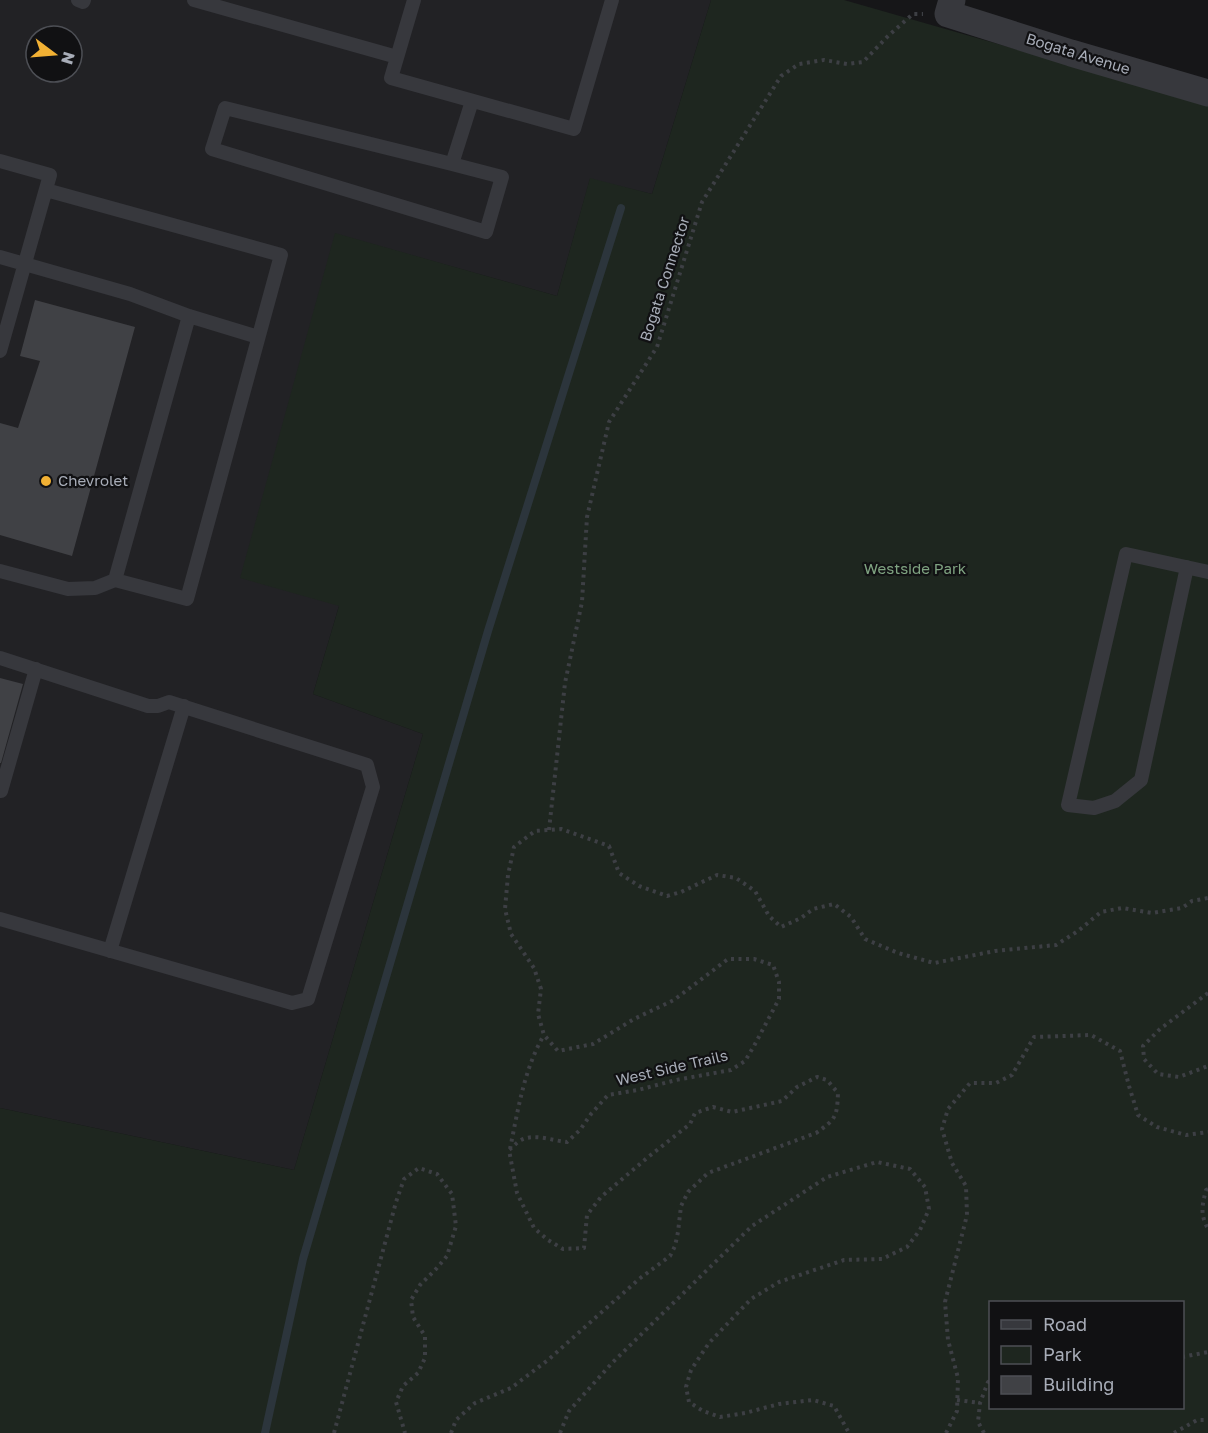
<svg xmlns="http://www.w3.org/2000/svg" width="1208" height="1433" viewBox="0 0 1208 1433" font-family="'Golos Text',sans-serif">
<rect width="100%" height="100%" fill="#161618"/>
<path fill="#222225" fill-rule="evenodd" d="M 0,0 L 711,0 L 652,194 L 590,179 L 557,296 L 336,234 L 339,606 L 313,694 L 423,734 L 294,1170 L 0,1108 ZM 36,36 L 72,36 L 72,72 L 36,72 Z"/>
<path fill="#1e261f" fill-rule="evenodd" d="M 711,0 L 844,0 L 1208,104 L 1208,1433 L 0,1433 L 0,1108 L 294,1170 L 423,734 L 313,694 L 339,606 L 240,578 L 335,233 L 557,296 L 590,178 L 652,194 ZM 990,1302 L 1182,1302 L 1182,1408 L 990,1408 Z"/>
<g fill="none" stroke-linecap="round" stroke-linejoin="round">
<path stroke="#2c353c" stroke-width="8" d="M 265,1433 L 303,1259 L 488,631 L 621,208"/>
</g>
<path fill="#404145" d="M 35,300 L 135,327 L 72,556 L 0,535 L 0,423 L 18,428 L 40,361 L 20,356 Z
M 0,678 L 23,684 L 1,763 L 0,763 Z"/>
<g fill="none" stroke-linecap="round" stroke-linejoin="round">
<path stroke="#3d3f44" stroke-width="4" stroke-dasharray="3 4.5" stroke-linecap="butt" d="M 549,830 L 565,683 L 582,602 L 587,517 L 609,422 L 657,347 L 702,202 L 781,76 L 799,64 L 824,60 L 847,64 L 863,62 L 889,35 L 913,14 L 923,14
M 1208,993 L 1160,1029 L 1143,1046 L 1144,1059 L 1158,1074 L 1179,1077 L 1208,1066
M 510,1149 C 518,1110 524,1069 544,1035
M 1208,1189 L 1206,1190 C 1202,1206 1200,1214 1208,1229
M 1182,1357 L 1208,1352
M 957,1400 L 980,1403
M 334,1433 L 396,1202 L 404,1179 L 419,1168 L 437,1174 L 452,1194 L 456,1226 L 447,1256 L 436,1269 L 420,1285 L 411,1300 L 413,1317 L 425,1336 L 425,1358 L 418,1373 L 403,1386 L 396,1402 L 405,1433
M 451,1433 L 456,1420 L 475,1403 L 511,1388 L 548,1360 L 639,1279 L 670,1256 L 675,1246 L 678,1232 L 681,1206 L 688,1192 L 708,1173 L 816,1133 C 836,1119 837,1117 838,1093 L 827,1080 L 817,1077 L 797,1087 L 782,1101 L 732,1112 L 713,1107 L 695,1113 L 690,1124 L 647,1158 L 601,1197 L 587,1215 L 584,1248 L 563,1249 L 548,1240 L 534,1228 L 517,1193 L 509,1150 C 513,1147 517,1142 521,1140 C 535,1133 553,1141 567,1142 L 580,1130 L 591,1114 L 608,1095 L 638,1090 L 676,1080 L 731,1070 L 745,1061 L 754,1046 L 779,999 L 779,982 L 773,965 L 754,959 L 728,959 L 674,1000 L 634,1019 L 593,1044 L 558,1051 L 544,1035 L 538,1014 L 541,989 L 534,968 L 511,934 L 505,909 L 508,875 L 514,847 L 535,831 L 561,829 L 609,846 L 619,873 L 639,886 L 667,896 L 681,892 L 717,875 L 736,878 L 755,891 L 769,916 L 781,927 L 801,918 L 813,909 L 834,904 L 851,917 L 865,939 L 898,953 L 934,963 L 995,951 L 1056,945 L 1078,931 L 1101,912 L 1122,908 L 1152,913 L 1182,908 L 1192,901 L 1208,898
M 560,1433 L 569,1411 L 612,1363 L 752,1226 L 827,1177 L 877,1162 L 910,1169 L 925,1187 L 929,1209 L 920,1230 L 907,1247 L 882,1259 L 844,1260 L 779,1282 L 751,1299 L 709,1343 L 691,1370 L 686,1387 L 689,1402 L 703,1411 L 720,1417 L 745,1413 L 779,1404 L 813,1400 L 834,1406 L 849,1433
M 946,1433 L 957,1411 L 958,1378 L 948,1340 L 945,1302 L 967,1215 L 966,1186 L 952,1163 L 942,1129 L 948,1109 L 970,1083 L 996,1083 L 1012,1075 L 1034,1037 L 1091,1035 L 1120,1051 L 1129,1086 L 1138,1115 L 1157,1127 L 1186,1135 L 1208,1132
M 984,1433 L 978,1422 L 980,1403 L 988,1382 L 990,1381
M 1174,1433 L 1197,1420 L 1208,1420"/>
<path stroke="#37383d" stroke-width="14" d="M 78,0 L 83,2 L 84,0
M 194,0 L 397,57
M 414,0 L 391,78 L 574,129 L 612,0
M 0,161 L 50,175 L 0,351
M 452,164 L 225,108 L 212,149 L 486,232 L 502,177 L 452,164 L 472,101
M 0,257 L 130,294 L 189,316 L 258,337
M 1187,567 L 1141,780 L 1115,801 L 1094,808 L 1068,805 L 1126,554 L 1208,572
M 0,571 L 68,589 L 95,588 L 115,580 L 187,599 L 281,255 L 46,190
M 115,580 L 189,316
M 0,658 L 148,706 L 158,706 L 169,702 L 367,765 L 373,787 L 308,999 L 292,1003 L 0,919
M 0,790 L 1,791 L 36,669
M 110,951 L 184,706"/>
<path stroke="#37383d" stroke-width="27" d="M 952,0 L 948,14 L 1071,53 L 1208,93"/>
</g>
<circle fill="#f2b134" stroke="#111113" stroke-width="2" cx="46" cy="481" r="6"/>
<g text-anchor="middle" stroke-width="4.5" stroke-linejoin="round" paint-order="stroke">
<g font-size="15" fill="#a8adb8" stroke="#111113">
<text transform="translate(1078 54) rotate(17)" y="5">Bogata Avenue</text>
<text transform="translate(665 279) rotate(-72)" y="5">Bogata Connector</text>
<text transform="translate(672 1068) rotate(-13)" y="5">West Side Trails</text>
</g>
<g font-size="15" fill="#a8adb8" stroke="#111113" text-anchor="start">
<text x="58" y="486">Chevrolet</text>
</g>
<g font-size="15" fill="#7fa381" stroke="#111113">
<text x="915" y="574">Westside Park</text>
</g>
</g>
<rect x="989" y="1301" width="195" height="108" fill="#111113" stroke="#4d4f55" stroke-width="1.5"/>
<rect x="1001" y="1320" width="30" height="9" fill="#37383d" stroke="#4d4f55" stroke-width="1.5"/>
<text x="1043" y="1331" font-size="18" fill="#a8adb8">Road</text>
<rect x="1001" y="1346" width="30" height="18" fill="#1e261f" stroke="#4d4f55" stroke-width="1.5"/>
<text x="1043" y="1361" font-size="18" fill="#a8adb8">Park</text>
<rect x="1001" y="1376" width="30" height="18" fill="#404145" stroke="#4d4f55" stroke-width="1.5"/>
<text x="1043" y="1391" font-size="18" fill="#a8adb8">Building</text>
<g transform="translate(54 54) rotate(106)"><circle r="28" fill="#111113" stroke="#4d4f55" stroke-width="1.5"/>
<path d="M0-4.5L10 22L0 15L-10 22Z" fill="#f2b134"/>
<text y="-9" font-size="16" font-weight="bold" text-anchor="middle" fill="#a8adb8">N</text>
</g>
</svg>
